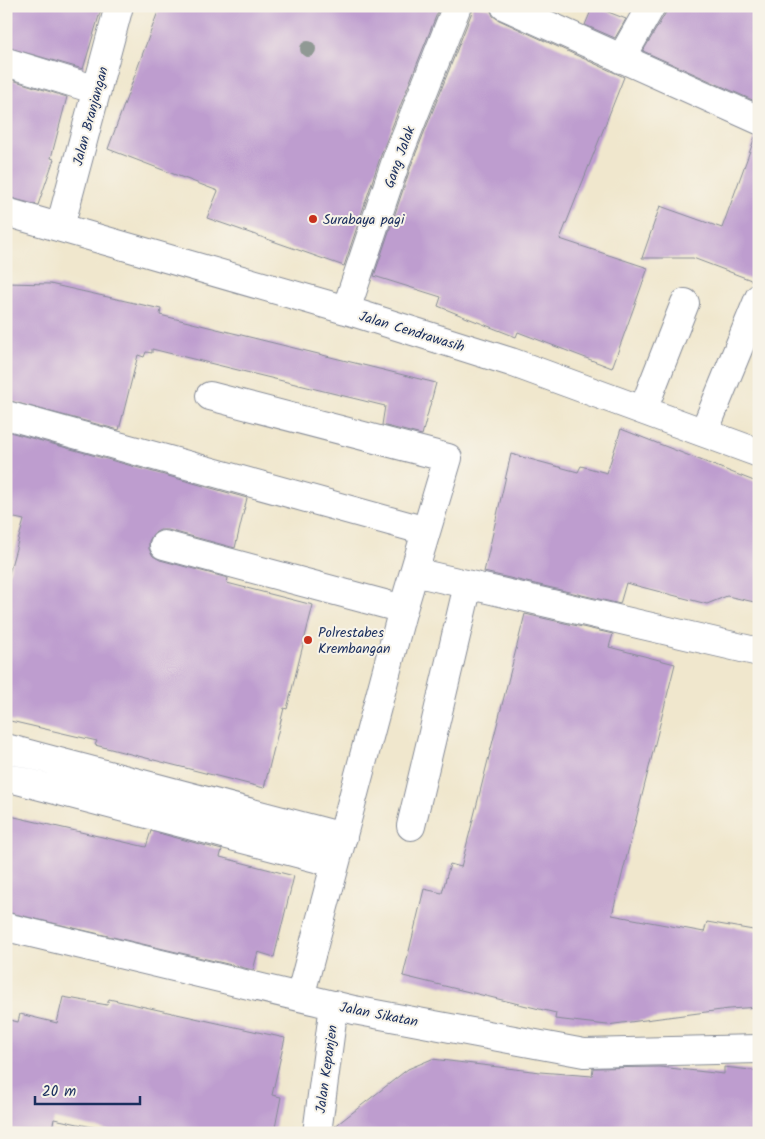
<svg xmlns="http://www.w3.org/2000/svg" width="765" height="1139" viewBox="0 0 765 1139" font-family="Kalam,sans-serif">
<rect width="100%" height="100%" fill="#f7f3e8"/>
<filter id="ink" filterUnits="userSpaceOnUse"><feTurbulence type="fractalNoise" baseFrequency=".02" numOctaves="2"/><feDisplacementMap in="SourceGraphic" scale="10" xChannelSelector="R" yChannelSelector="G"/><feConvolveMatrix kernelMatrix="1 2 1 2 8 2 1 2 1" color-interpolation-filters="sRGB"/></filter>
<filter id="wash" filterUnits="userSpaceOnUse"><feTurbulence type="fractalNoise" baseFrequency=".0096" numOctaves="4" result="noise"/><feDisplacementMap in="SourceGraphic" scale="20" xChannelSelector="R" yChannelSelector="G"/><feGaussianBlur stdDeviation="1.12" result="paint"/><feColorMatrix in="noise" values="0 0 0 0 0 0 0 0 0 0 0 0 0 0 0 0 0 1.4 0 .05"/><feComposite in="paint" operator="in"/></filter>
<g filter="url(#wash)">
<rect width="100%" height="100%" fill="#f0e7cd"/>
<g id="blocks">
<path fill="#be9dcf" d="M 6,6 L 102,6 L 83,69 L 6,47 Z
M 160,6 L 440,6 L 382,152 L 344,266 L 207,218 L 218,191 L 108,149 Z
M 472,6 L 490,8 L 493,16 L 499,20 L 624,77 L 560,239 L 648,268 L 612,368 L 518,332 L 516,337 L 465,317 L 438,306 L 441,297 L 374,276 L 412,163 L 472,12 Z
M 593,6 L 626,19 L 615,38 L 585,25 Z
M 667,6 L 759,6 L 759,103 L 643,51 L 665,14 Z
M 6,78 L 67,97 L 51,158 L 54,159 L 38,205 L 6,197 Z
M 755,137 L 759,138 L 759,283 L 693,258 L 642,258 L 660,206 L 722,228 Z
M 6,283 L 50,284 L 161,309 L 160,315 L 436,383 L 422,435 L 382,425 L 385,406 L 152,349 L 152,353 L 146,352 L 144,357 L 138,355 L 119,430 L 6,400 Z
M 621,429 L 759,483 L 759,603 L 727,596 L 707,604 L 626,583 L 620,604 L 484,572 L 511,454 L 578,472 L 581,466 L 607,473 Z
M 6,431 L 247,498 L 235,548 L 168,530 L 160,530 L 153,534 L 149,541 L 149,549 L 153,556 L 160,560 L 228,578 L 227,583 L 313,605 L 287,709 L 284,708 L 264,788 L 95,745 L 97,741 L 6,720 L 6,584 L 24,520 L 6,516 Z
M 525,614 L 613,634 L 609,647 L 675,664 L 612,915 L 704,932 L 707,922 L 759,931 L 759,1007 L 729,1009 L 607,1025 L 555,1019 L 556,1013 L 403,976 L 424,889 L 442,893 L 450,864 L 461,867 Z
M 6,815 L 146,847 L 151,831 L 222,850 L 220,857 L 294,876 L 274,957 L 258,952 L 253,970 L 6,912 Z
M 63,997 L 107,1005 L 109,999 L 285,1038 L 272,1095 L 281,1097 L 274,1133 L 121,1133 L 54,1119 L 51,1133 L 23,1133 L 23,1130 L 6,1128 L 6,1019 L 18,1022 L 20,1014 L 57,1023 Z
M 432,1059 L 540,1072 L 592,1076 L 593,1068 L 660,1067 L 724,1074 L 724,1067 L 759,1071 L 759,1133 L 333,1133 L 334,1127 L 408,1069 Z"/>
</g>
</g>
<g filter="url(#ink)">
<use href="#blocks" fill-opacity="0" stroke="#868b96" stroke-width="1"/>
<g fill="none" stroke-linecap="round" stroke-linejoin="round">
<defs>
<path id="minor" d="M 505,6 L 759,120
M 621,59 L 651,6
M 6,62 L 97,90
M 6,212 L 346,310 L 511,362 L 759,453
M 60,227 L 119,6
M 346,310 L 397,158 L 457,6
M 210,396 L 448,458 L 403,609 L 300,997
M 643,410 L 685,303
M 6,415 L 426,531
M 704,432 L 759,298
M 164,545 L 403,609
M 414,572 L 759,652
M 6,748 L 343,837
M 6,777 L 335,863
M 411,826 L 468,585
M 6,927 L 354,1010 L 584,1053 L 759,1049
M 317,1133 L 334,1005"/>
</defs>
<use href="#minor" stroke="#868b96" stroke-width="30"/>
<use href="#minor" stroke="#fff" stroke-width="28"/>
</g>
<circle fill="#909994" cx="308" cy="49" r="8"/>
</g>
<g fill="#c8321e" stroke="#f7f3e8" stroke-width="2">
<circle cx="313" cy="219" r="5"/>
<circle cx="308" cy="640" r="5"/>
</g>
<g text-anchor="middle" stroke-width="4" stroke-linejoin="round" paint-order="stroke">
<g font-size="14" fill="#1b2f5e" stroke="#f7f3e8">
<text transform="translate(90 116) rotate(-75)" y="5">Jalan Branjangan</text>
<text transform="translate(399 157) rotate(-70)" y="5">Gang Jalak</text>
<text transform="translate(412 331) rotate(17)" y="5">Jalan Cendrawasih</text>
<text transform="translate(379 1014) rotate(11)" y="5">Jalan Sikatan</text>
<text transform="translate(326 1069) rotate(-82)" y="5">Jalan Kepanjen</text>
</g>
<g font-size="14" fill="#1b2f5e" stroke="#f7f3e8" text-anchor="start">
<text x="323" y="224">Surabaya pagi</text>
<text x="318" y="637">Polrestabes<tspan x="318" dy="16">Krembangan</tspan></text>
</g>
</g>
<rect width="765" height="1139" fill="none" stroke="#f7f3e8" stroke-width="25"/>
<path d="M35 1096v8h105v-8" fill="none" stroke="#1b2f5e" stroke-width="2.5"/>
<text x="42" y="1096" font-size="15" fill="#1b2f5e" stroke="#f7f3e8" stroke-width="4" paint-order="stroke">20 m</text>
</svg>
